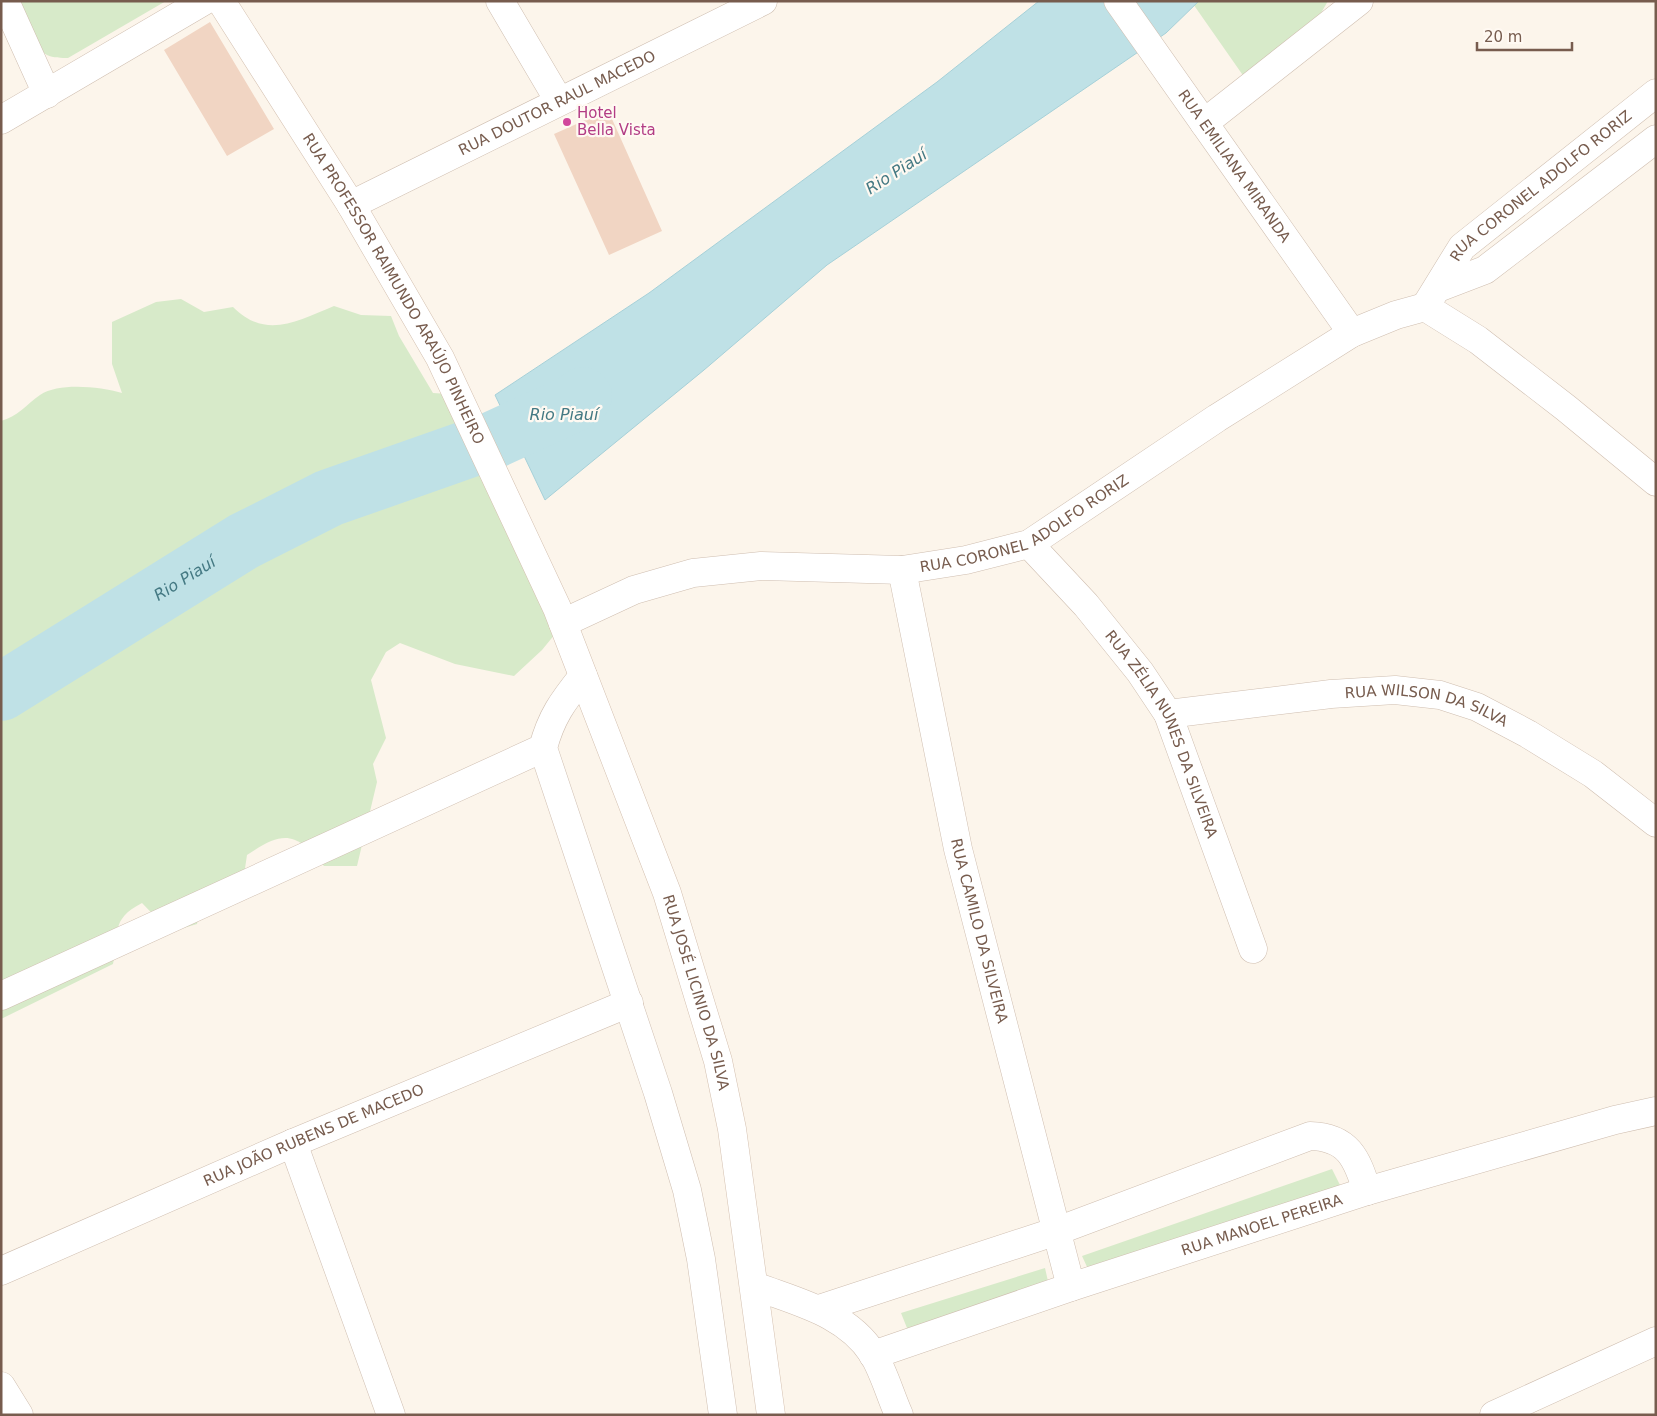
<svg xmlns="http://www.w3.org/2000/svg" width="1657" height="1416" viewBox="0 0 1657 1416" font-family="'DejaVu Sans',sans-serif">
<rect width="100%" height="100%" fill="#fcf5eb"/>
<path fill="#d7eac9" d="M 19,1 L 166,1 L 68,58 C 62,58 53,58 47,55 C 35,48 25,15 19,1 Z
M 1191,1 L 1328,1 L 1321,13 L 1320,26 L 1258,81 L 1242,74 Z
M 181,299 L 204,312 L 233,307 C 266,340 297,321 334,306 L 361,315 L 391,316 L 399,336 L 433,393 L 465,395 L 560,628 L 542,650 L 514,676 L 455,664 L 400,643 L 386,652 L 371,680 L 386,738 L 373,764 L 377,782 L 357,866 L 324,866 C 296,832 284,830 247,855 L 244,875 L 203,902 L 197,924 L 170,932 L 142,903 C 109,920 120,934 113,964 L 1,1019 L 1,421 C 17,417 27,404 40,395 C 60,382 100,387 122,393 L 112,364 L 112,322 L 156,302 Z
M 1332,1169 L 1345,1195 L 1095,1284 L 1082,1256 Z
M 1045,1268 L 1052,1299 L 913,1343 L 901,1313 Z"/>
<path fill="#bfe1e6" stroke="#a6d0d8" d="M 1039,1 L 1199,1 L 1166,33 L 827,265 L 704,370 L 545,500 L 495,395 L 649,293 L 937,82 Z"/>
<g fill="none" stroke-linecap="round" stroke-linejoin="round">
<path stroke="#bfe1e6" stroke-width="58" id="s1" d="M 1,692 L 244,541 L 329,498 L 491,441 L 574,403 L 583,396"/>
</g>
<path fill="#f1d5c3" d="M 210,22 L 274,129 L 227,156 L 164,50 Z
M 608,110 L 662,231 L 609,255 L 554,134 Z"/>
<g fill="none" stroke-linecap="round" stroke-linejoin="round">
<defs>
<g id="minor">
<path d="M 5,1 L 47,94"/>
<path d="M 500,1 L 559,101"/>
<path d="M 1,120 L 204,1"/>
<path d="M 1204,123 L 1359,1"/>
<path id="s2" d="M 351,205 L 763,1"/>
<path d="M 1438,288 L 1485,270 L 1656,139"/>
<path id="s3" d="M 1425,307 L 1462,247 L 1656,93"/>
<path id="s4" d="M 1029,544 L 1086,605 L 1140,672 L 1168,714 L 1253,949"/>
<path id="s5" d="M 902,570 L 958,849 L 1071,1287"/>
<path d="M 583,676 C 563,701 551,717 543,748 L 658,1093 L 687,1190 L 701,1259 L 723,1415"/>
<path id="s6" d="M 1168,714 L 1331,694 L 1395,690 L 1440,695 L 1477,707 L 1528,734 L 1593,774 L 1656,823"/>
<path d="M 1,996 L 543,748"/>
<path d="M 293,1143 L 391,1415"/>
<path id="s7" d="M 1,1271 L 293,1143 L 629,1003"/>
<path d="M 755,1286 C 797,1302 847,1313 873,1354 C 884,1372 890,1395 899,1415"/>
<path d="M 819,1309 L 1057,1231 L 1310,1136 C 1348,1137 1357,1158 1367,1191"/>
<path id="s8" d="M 873,1355 L 1071,1287 L 1367,1191 L 1615,1120 L 1656,1111"/>
<path d="M 1,1386 L 19,1415"/>
<path d="M 1494,1415 L 1656,1341"/>
</g>
<g id="tertiary">
<path id="s9" d="M 1118,1 L 1352,333"/>
<path id="s10" d="M 563,623 L 634,590 L 693,573 L 761,566 L 902,570 L 966,560 L 1029,544 L 1217,418 L 1352,333 L 1396,315 L 1425,307 L 1478,340 L 1566,408 L 1656,482"/>
</g>
<g id="secondary">
<path id="s11" d="M 221,1 L 351,205 L 440,358 L 557,608 L 667,893 L 718,1061 L 732,1129 L 771,1415"/>
</g>
</defs>
<use href="#minor" stroke="#cfbeb0" stroke-width="29"/>
<use href="#tertiary" stroke="#cfbeb0" stroke-width="29"/>
<use href="#secondary" stroke="#d4c0b0" stroke-width="29"/>
<use href="#minor" stroke="#fff" stroke-width="28"/>
<use href="#tertiary" stroke="#fff" stroke-width="28"/>
<use href="#secondary" stroke="#fff" stroke-width="28"/>
</g>
<circle fill="#d1479c" stroke="#fff9f2" stroke-width="2" cx="567" cy="122" r="5"/>
<g text-anchor="middle" stroke-width="4.5" stroke-linejoin="round" paint-order="stroke">
<g font-size="15" fill="#775c4e" stroke="#fff9f2">
<text dy="5" stroke="none"><textPath href="#s2" startOffset="230">RUA DOUTOR RAUL MACEDO</textPath></text>
<text dy="5" stroke="none"><textPath href="#s9" startOffset="202">RUA EMILIANA MIRANDA</textPath></text>
<text dy="5" stroke="none"><textPath href="#s3" startOffset="170">RUA CORONEL ADOLFO RORIZ</textPath></text>
<text dy="5" stroke="none"><textPath href="#s11" startOffset="336">RUA PROFESSOR RAIMUNDO ARAÚJO PINHEIRO</textPath></text>
<text dy="5" stroke="none"><textPath href="#s10" startOffset="482">RUA CORONEL ADOLFO RORIZ</textPath></text>
<text dy="5" stroke="none"><textPath href="#s6" startOffset="262">RUA WILSON DA SILVA</textPath></text>
<text dy="5" stroke="none"><textPath href="#s4" startOffset="235">RUA ZÉLIA NUNES DA SILVEIRA</textPath></text>
<text dy="5" stroke="none"><textPath href="#s5" startOffset="369">RUA CAMILO DA SILVEIRA</textPath></text>
<text dy="5" stroke="none"><textPath href="#s11" startOffset="1104">RUA JOSÉ LICINIO DA SILVA</textPath></text>
<text dy="5" stroke="none"><textPath href="#s7" startOffset="341">RUA JOÃO RUBENS DE MACEDO</textPath></text>
<text dy="5" stroke="none"><textPath href="#s8" startOffset="410">RUA MANOEL PEREIRA</textPath></text>
</g>
<g font-size="15" fill="#b23c85" stroke="#fff9f2" text-anchor="start">
<text x="577" y="118">Hotel<tspan x="577" dy="17">Bella Vista</tspan></text>
</g>
<g font-size="16" font-style="italic" fill="#447983" stroke="#fff9f2">
<text transform="translate(896 171) rotate(-33)" y="6">Rio Piauí</text>
<text x="564" y="420">Rio Piauí</text>
<text dy="6" stroke="none"><textPath href="#s1" startOffset="216">Rio Piauí</textPath></text>
</g>
</g>
<rect width="1657" height="1416" fill="none" stroke="#775c4e" stroke-width="5"/>
<path d="M1477 42v8h95v-8" fill="none" stroke="#775c4e" stroke-width="2.5"/>
<text x="1484" y="42" font-size="15" fill="#775c4e" stroke="#fff9f2" stroke-width="4" paint-order="stroke">20 m</text>
</svg>
